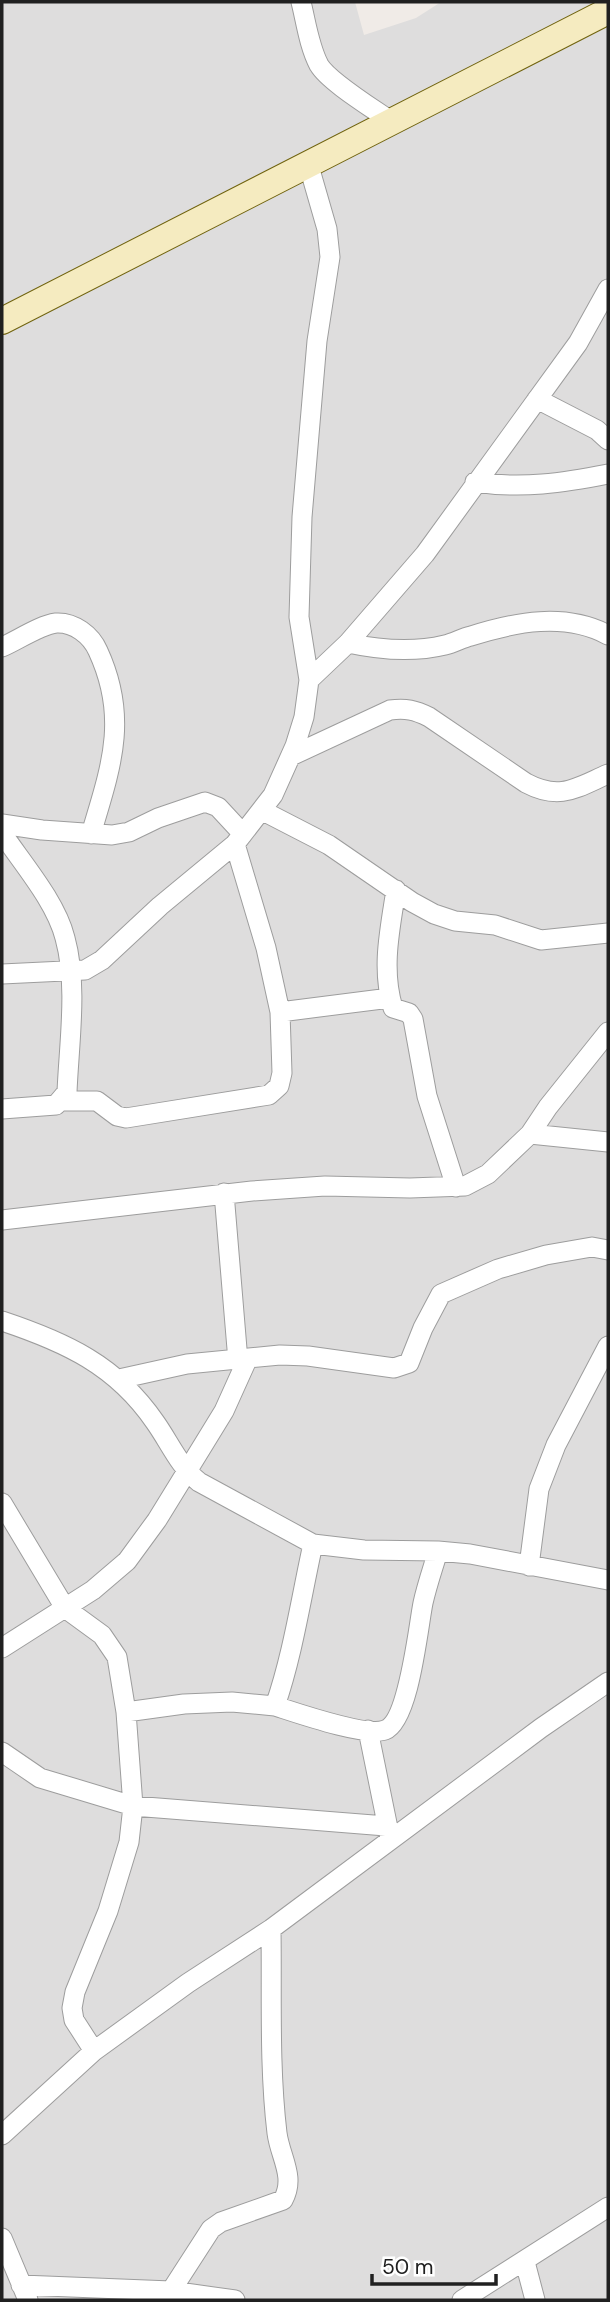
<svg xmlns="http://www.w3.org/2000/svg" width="610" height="2302" viewBox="0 0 610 2302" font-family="'DM Sans',sans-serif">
<rect width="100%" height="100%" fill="#f0ebe7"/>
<path fill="#dedddd" d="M 2,2 L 355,2 L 364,35 L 416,18 L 441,2 L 608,2 L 608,2300 L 2,2300 Z"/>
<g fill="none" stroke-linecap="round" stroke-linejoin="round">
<defs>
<path id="minor" d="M 301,2 C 306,22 309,46 319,65 C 329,82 374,109 392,122
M 537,399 L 597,430 L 608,440
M 475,482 C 522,489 563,483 608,474
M 348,643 C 380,650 412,653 445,645 C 454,643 462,638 471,636 C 515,622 565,612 608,635
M 2,647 C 18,640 40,625 56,623 C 74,622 91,635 98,651 C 129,718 111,767 91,834
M 309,680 L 348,643 L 425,554 L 578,343 L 608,289
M 291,756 L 390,710 C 406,708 415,710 429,717 L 526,783 C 560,801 576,788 608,774
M 263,811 L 329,845 L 412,902 L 434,914 L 455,921 L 495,925 L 541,940 L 608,933
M 2,824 L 42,830 L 112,835 L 129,832 L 158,818 L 205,802 L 218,807 L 243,834
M 2,833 C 23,864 56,902 65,938 C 78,985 69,1043 67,1092 L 56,1105 L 2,1109
M 235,844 L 266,948 L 280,1012 L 390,998
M 396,890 C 390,929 381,969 393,1008 L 409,1013 L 413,1019 L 427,1096 L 456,1187
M 2,974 L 85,970 L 102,960 L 160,906 L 235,844 L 273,795 L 295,746 L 304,717 L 309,680 L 299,617 L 302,517 L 317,341 L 330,257 L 327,229 L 308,163
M 62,1101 L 97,1101 L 117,1116 L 126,1118 L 269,1095 L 279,1086 L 282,1073 L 280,1012
M 530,1134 L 608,1142
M 224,1193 L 238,1361
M 2,1220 L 252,1191 L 325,1186 L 410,1188 L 465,1186 L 488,1174 L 530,1134 L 548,1107 L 608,1032
M 2,1321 C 65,1342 116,1365 155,1422 C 170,1443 179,1466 199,1482 L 313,1544 L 364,1550 L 438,1551 L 470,1554 L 608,1580
M 119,1379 L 187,1364 L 280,1355 L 308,1356 L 394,1368 L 409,1363 L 423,1328 L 441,1294 L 498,1269 L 546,1255 L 592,1247 L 608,1250
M 2,1503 L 65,1608 L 102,1635 L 117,1657 L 126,1712 L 133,1806 L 129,1842 L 108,1911 L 75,1992 L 72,2008 L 74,2020 L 94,2051
M 529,1566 L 539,1489 L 556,1445 L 608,1346
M 2,1648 L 93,1590 L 127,1561 L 157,1520 L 205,1442 L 224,1411 L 247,1360
M 275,1706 C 297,1713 366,1737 385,1730 C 409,1721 418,1628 423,1603 C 427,1585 433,1568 438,1551
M 126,1712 L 184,1704 L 232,1702 L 275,1706 C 293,1654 301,1598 313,1544
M 368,1730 L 390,1838
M 2,1752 L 40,1778 L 133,1806 L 386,1826
M 2,2135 L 94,2051 L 188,1983 L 271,1929 L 541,1728 L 608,1682
M 2,2238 L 28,2300
M 525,2262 L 535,2300
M 21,2285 L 171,2291 L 235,2300
M 171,2291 L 211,2229 L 221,2222 L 283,2200 C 296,2177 280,2157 277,2133 C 269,2066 272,1997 271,1929
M 462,2300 L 608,2207"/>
<path id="secondary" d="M 2,321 L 608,11"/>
</defs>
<use href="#minor" stroke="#9d9d9d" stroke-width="21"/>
<use href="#secondary" stroke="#70630e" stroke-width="28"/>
<use href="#minor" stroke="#fff" stroke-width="19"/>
<use href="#secondary" stroke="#f5ebc0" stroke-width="26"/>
</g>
<rect width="610" height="2302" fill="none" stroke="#202020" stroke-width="7"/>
<path d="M372 2274v10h124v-10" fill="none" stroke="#202020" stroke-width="3.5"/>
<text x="382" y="2274" font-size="21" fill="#202020" stroke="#ffffff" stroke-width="5" paint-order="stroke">50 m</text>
</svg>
